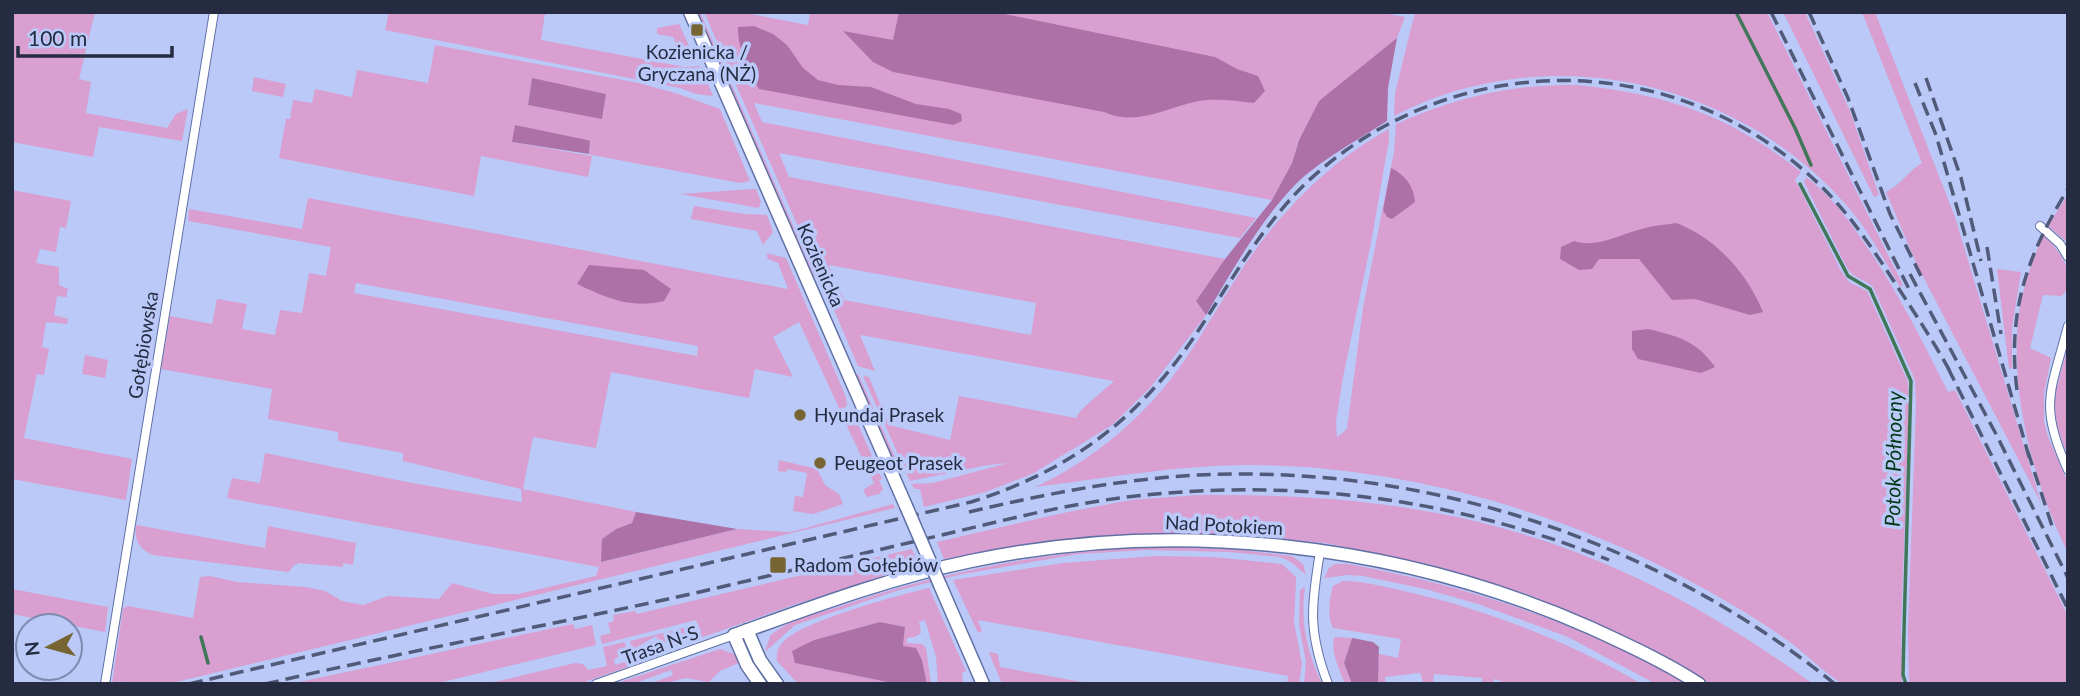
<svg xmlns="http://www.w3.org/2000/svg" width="2080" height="696" viewBox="0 0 2080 696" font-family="Lato,sans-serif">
<rect width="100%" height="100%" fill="#bac9f8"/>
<path fill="#d89fd0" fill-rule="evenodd" d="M 12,12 L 95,12 L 79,79 L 91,82 L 86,113 L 167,128 L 176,114 L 188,109 L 182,141 L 99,127 L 93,157 L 12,142 Z
M 389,12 L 545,13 L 541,40 L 685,67 L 699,66 L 702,69 L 713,96 L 696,94 L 680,88 L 385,30 Z
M 696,12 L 700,12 L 815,276 L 811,276 Z
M 704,12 L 740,12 L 808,25 L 810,12 L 1379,12 L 1405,17 L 1397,38 L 1319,102 L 1298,142 L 1292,163 L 1272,200 L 754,103 L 762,122 L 1256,218 L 1240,238 L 779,153 L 789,177 L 1225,259 L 1196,301 L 1206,315 L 1150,388 L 1112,425 L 1034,473 L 986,492 L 924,507 L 920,489 L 915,489 L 911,484 L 933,483 L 1008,463 L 988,465 L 910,481 L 863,376 L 869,377 L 889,425 L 950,440 L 959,396 L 1076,418 L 1081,410 L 1114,381 L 860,335 L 875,371 L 858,366 L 822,282 L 836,283 L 844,300 L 1031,335 L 1036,303 L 829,265 L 832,273 L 818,272 Z
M 1415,12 L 1767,12 L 1903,285 L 1900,287 C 1884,260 1869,231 1848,207 C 1738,79 1545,37 1394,116 L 1395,93 Z
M 1783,12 L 1805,12 L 1850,111 L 1879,195 L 1874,197 Z
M 1862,12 L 1875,12 L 1955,217 L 2041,503 L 1917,265 L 1886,192 C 1900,186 1908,171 1922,163 Z
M 679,24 L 691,50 L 696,56 L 695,59 L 682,59 L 673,37 L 657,34 L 657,28 Z
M 435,45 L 639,83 L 678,94 L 720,109 L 750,181 L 740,183 L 592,155 L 589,154 L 590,141 L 512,142 L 592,156 L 588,177 L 481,156 L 474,196 L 279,158 L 286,119 L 290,119 L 293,100 L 312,103 L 315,89 L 352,97 L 357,70 L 428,83 ZM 532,79 L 606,94 L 602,118 L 528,105 Z
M 254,77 L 286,84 L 283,97 L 252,91 Z
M 1578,85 C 1669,95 1729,115 1801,172 L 1795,180 L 1798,185 L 1841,271 L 1849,282 L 1867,291 L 1908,382 L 1909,404 L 1901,630 L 1902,684 C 1889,684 1855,687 1844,684 C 1834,681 1801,650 1790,642 C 1742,608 1687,578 1634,553 C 1516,499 1381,466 1251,465 C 1179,465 1106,478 1035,487 C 1093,461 1148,414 1184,361 C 1211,322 1233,279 1262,241 C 1298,195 1338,157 1389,129 L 1389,140 L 1371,243 L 1343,377 L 1336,421 L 1337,437 L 1347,429 L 1363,308 L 1394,152 L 1396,124 C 1458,97 1511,84 1578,85 Z
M 1806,177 C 1828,193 1845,215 1860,237 C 1895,286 1921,338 1948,392 L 1955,390 L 2068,616 L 2068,684 L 1911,684 L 1909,681 L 1908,631 L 1916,405 L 1915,380 L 1873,287 C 1865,279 1854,279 1847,268 L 1804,182 Z
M 753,189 L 756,189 L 761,202 L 759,208 L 680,194 Z
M 12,190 L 71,201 L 66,228 L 60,227 L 56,252 L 40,249 L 36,263 L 59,267 L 59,285 L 68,289 L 66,297 L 57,296 L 54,315 L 68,319 L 67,324 L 46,322 L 42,347 L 49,349 L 44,375 L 37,374 L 24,438 L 132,459 L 126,500 L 12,479 Z
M 2068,194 L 2068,243 L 2048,226 Z
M 308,198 L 788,289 L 778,263 L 768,259 L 766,253 L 786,258 L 846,397 L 847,406 L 840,410 L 799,322 L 773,337 L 793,377 L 755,369 L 749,398 L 611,372 L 596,448 L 533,437 L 523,489 L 636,512 L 632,523 L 616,529 L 602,539 L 602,562 L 737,529 L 791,532 L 893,504 L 895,508 L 168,684 L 122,684 L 121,681 L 112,684 L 123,608 L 128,606 L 193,618 L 200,577 L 210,576 L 237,582 L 306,587 L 325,591 L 342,601 L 363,605 L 388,596 L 439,599 L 452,583 L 493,594 L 518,594 L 596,576 L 599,567 L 227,498 L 232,478 L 260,483 L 265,453 L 407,482 L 522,502 L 521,489 L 403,461 L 403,453 L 338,441 L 338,432 L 268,419 L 272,389 L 161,369 L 170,316 L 212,324 L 217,299 L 247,304 L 242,329 L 275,335 L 280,310 L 302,313 L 309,273 L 326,276 L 331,247 L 188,221 L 189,209 L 302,229 ZM 356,283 L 698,346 L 697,356 L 354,293 Z
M 694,206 L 745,214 L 767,215 L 773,232 L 763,245 L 757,231 L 691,219 Z
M 2043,235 C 2058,248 2080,276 2062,296 L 2043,295 L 2030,348 L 2051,358 L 2044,394 L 2044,422 L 2048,437 L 2068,483 L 2068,553 C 2033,482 2007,385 2020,307 C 2024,282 2034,258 2043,235 Z
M 1997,269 L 2021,272 L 2012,328 L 2012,368 L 2009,369 Z
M 2068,347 L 2068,456 C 2047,407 2055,395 2068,347 Z
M 85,355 L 108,360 L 105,378 L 82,374 Z
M 858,374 L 901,471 L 897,473 L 855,375 Z
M 850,417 L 857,422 L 882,479 L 879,480 L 883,489 L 879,494 L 867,497 L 863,490 L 874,483 L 844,420 Z
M 779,460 L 817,469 L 825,485 L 839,494 L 843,504 L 813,514 L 793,511 L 795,496 L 803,497 L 807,473 L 787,469 L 786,472 L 778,471 Z
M 1198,495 C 1301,494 1406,501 1505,529 C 1616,559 1720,616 1813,684 L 1710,684 L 1653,651 L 1527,594 L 1432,565 L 1325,543 L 1240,535 L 1158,536 L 1074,540 L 1018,546 L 944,559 L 937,542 L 1063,513 L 1131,500 Z
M 136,525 L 265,548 L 268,526 L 356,543 L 353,565 L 343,563 L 343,567 L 299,563 L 293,566 L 289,572 L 153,555 C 139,549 134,540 136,525 Z
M 1153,547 L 1232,549 L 1292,556 L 1303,564 L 1306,575 L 1291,562 L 1280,557 L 1230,552 L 1146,550 L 1078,554 L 958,575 L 896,591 L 795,625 L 765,652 L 770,636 C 787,620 816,614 838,607 C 940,572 1045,551 1153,547 Z
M 912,549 L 919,566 L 796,604 L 706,636 L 673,643 L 701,631 L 696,620 L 602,644 L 600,636 L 611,633 L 608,623 L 614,621 L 613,615 L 635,611 L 637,614 Z
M 1155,556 L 1213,557 L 1282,564 L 1296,577 L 1296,583 L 1294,622 L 1302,664 L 1299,684 L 1287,684 L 1288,676 L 978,620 L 982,631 L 978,633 L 953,580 L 1063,563 Z
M 1335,564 L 1348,564 C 1468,586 1582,623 1688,684 L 1656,684 L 1568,637 L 1478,604 L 1425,589 L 1363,576 L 1348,575 L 1324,578 L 1329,568 Z
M 1343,581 C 1367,581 1389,588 1412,593 C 1494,612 1569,642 1642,684 L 1510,684 L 1494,679 L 1493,684 L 1482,684 L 1482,678 L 1434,674 L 1433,684 L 1423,684 L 1421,674 L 1419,673 L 1385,677 L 1385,684 L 1378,684 L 1379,654 L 1398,658 L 1401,639 L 1333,628 C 1327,616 1329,600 1333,586 Z
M 1305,587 C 1300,622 1307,652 1322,684 L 1304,684 L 1306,662 L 1299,625 L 1300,590 Z
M 929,588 L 966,671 L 962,673 L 963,684 L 938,684 L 936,657 L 925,620 L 919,622 L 921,633 L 915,637 L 907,638 L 907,643 L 922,644 L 926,648 L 931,684 L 927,684 L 922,660 L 903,646 L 905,627 L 880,622 L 814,640 L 796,663 L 897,684 L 798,684 L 777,661 C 776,653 778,647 784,641 C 804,621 898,595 929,588 Z
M 12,589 L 108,607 L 105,632 L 12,614 Z
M 573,624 L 575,629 L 592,625 L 596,645 L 434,684 L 290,684 Z
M 692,626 L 693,631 L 649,649 L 650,653 L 630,666 L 579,684 L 486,684 L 575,663 L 583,664 L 588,670 L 607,666 L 603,647 L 625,642 L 627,650 L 614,660 L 615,665 L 624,662 L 658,639 L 656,636 L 632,650 L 630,641 Z
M 1335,637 L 1352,638 L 1344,663 L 1352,684 L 1345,684 C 1340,671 1329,650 1335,637 Z
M 720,649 L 734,654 L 741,662 L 720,671 L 709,682 L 685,678 L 663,684 L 649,684 L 673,675 L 671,670 L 633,684 L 614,684 Z
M 991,652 L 998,654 L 1000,667 L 1093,684 L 1035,684 L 1034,682 L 1029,684 L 1002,684 L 989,653 Z"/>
<path fill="#ae71a7" d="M 899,12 L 995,12 L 1215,57 L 1237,69 L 1258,76 L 1265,91 L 1254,103 C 1236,101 1217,98 1199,101 C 1166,107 1138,127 1104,112 L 893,72 L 873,62 L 843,31 L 893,40 Z
M 754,26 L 773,34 L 787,45 L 803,68 L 818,80 L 838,85 L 871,87 L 916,104 L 949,109 L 961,114 L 962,121 L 953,125 L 759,89 C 749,72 737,48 738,27 Z
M 1397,38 L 1388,88 L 1387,121 C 1358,140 1317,162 1294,186 C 1258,224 1232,271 1206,315 L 1196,301 L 1225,259 L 1272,200 L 1292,163 L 1299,140 L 1319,101 Z
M 532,78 L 606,94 L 602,119 L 528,105 Z
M 515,125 L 587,140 L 590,141 L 589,154 L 512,142 Z
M 1391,168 C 1405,175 1414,186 1415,202 L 1392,219 L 1387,217 L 1383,210 Z
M 1676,223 C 1716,238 1747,273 1763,312 L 1750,315 L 1695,299 L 1672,300 L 1639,259 L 1599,259 L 1592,269 L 1579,270 L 1560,259 L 1561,247 L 1574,241 C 1597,248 1616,236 1638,230 C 1650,226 1663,225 1676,223 Z
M 589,265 L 644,270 L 671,289 L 664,301 C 630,309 607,298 577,284 Z
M 1648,329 C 1678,336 1697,341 1715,367 L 1701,373 L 1638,359 L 1632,349 L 1632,331 Z
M 636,512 L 737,529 L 601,562 L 602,539 L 616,529 L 632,523 Z
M 880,622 L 905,627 L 903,646 L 916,648 L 922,660 L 927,684 L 897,684 L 795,663 L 792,651 L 814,640 Z
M 1352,638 L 1373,642 L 1379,647 L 1378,684 L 1352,684 L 1344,663 Z"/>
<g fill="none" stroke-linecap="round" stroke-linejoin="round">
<path stroke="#427658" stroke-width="3.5" d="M 1736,12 L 1795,128 L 1811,165
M 1800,184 L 1848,276 L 1870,289 L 1911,381 L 1904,630 L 1903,675 L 1906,684
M 201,637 L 208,663"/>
<defs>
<path id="street" d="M 2040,226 L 2060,244 L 2068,257
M 2068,326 C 2051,391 2038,405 2068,470
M 1320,552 C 1311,606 1308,632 1328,684
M 105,684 L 214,12
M 596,684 L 734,635"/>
<path id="secondary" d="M 690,12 L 906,506
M 940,585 L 983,684
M 747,630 L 760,660 L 777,684
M 760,684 L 747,665 L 734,635 C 812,607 889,578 971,561 C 1177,518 1399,543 1591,628 C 1628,645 1665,662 1699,684"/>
</defs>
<use href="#street" stroke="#6070a5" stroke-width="10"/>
<use href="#secondary" stroke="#6070a5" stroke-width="15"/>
<use href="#street" stroke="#fff" stroke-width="8"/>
<use href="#secondary" stroke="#fff" stroke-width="12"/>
<path stroke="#515a78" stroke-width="3.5" stroke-dasharray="14 7" stroke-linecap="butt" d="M 1771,12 L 1909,289
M 1809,12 L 1848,98 L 1890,214 L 1924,282
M 1926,78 L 1961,178 L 1981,261
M 1915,83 L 1936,135 L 2030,460
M 1987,247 L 2001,334
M 1910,274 L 1996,434 L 2068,578
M 1948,368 L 2068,609
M 2017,390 C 2007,312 2027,255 2068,189
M 2028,452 L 2053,529
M 969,512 C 1045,494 1121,479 1199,475 C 1428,464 1657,541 1835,684
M 189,684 L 971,502 C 1072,470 1142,417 1200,328 C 1233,278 1263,225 1306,183 C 1447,51 1663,45 1808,174 C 1846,207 1872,248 1899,289 C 1918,318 1937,347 1953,377
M 265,684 C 411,650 558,624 704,591 C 785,572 865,553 946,534 C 1009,519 1071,503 1136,496 C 1297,478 1459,499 1609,560"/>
<defs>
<path id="secondary-bridge" d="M 906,506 L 940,585"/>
</defs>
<use href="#secondary-bridge" stroke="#6070a5" stroke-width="15" stroke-linecap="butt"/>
<use href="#secondary-bridge" stroke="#fff" stroke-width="12"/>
</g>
<g fill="#766533" stroke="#bac9f8" stroke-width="2.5">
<rect x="690" y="23" width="14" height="14" rx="3.5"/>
<circle cx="800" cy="415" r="7"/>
<circle cx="820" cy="463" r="7"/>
<rect x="769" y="556" width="18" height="18" rx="3.5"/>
</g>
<g text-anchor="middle" stroke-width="7" stroke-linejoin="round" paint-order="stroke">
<g font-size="19" fill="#252c42" stroke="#bac9f8" text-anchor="start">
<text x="697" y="59" text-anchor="middle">Kozienicka /<tspan x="697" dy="22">Gryczana (NŻ)</tspan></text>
<text x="814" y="422">Hyundai Prasek</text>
<text x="834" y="470">Peugeot Prasek</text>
<text x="794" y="572">Radom Gołębiów</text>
</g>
<g font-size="19" fill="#252c42" stroke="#bac9f8">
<text transform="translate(821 265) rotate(66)" y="7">Kozienicka</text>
<text transform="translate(143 345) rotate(-81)" y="7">Gołębiowska</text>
<text transform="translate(1224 525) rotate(3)" y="7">Nad Potokiem</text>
<text transform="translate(660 645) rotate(-20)" y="7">Trasa N-S</text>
</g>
<g font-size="21" font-style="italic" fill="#003715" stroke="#bac9f8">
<text transform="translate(1894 459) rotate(-89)" y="7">Potok Północny</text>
</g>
</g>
<rect width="2080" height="696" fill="none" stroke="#252c42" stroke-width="28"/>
<g transform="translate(49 647) rotate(264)"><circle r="33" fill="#bac9f8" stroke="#7e8aaf" stroke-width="2"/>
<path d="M0-5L12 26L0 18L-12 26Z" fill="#766533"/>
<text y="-10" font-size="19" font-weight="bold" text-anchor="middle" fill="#252c42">N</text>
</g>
<path d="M18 46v10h154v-10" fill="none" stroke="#252c42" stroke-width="3.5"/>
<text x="28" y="46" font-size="21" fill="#252c42" stroke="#bac9f8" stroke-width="5" paint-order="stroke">100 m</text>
</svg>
